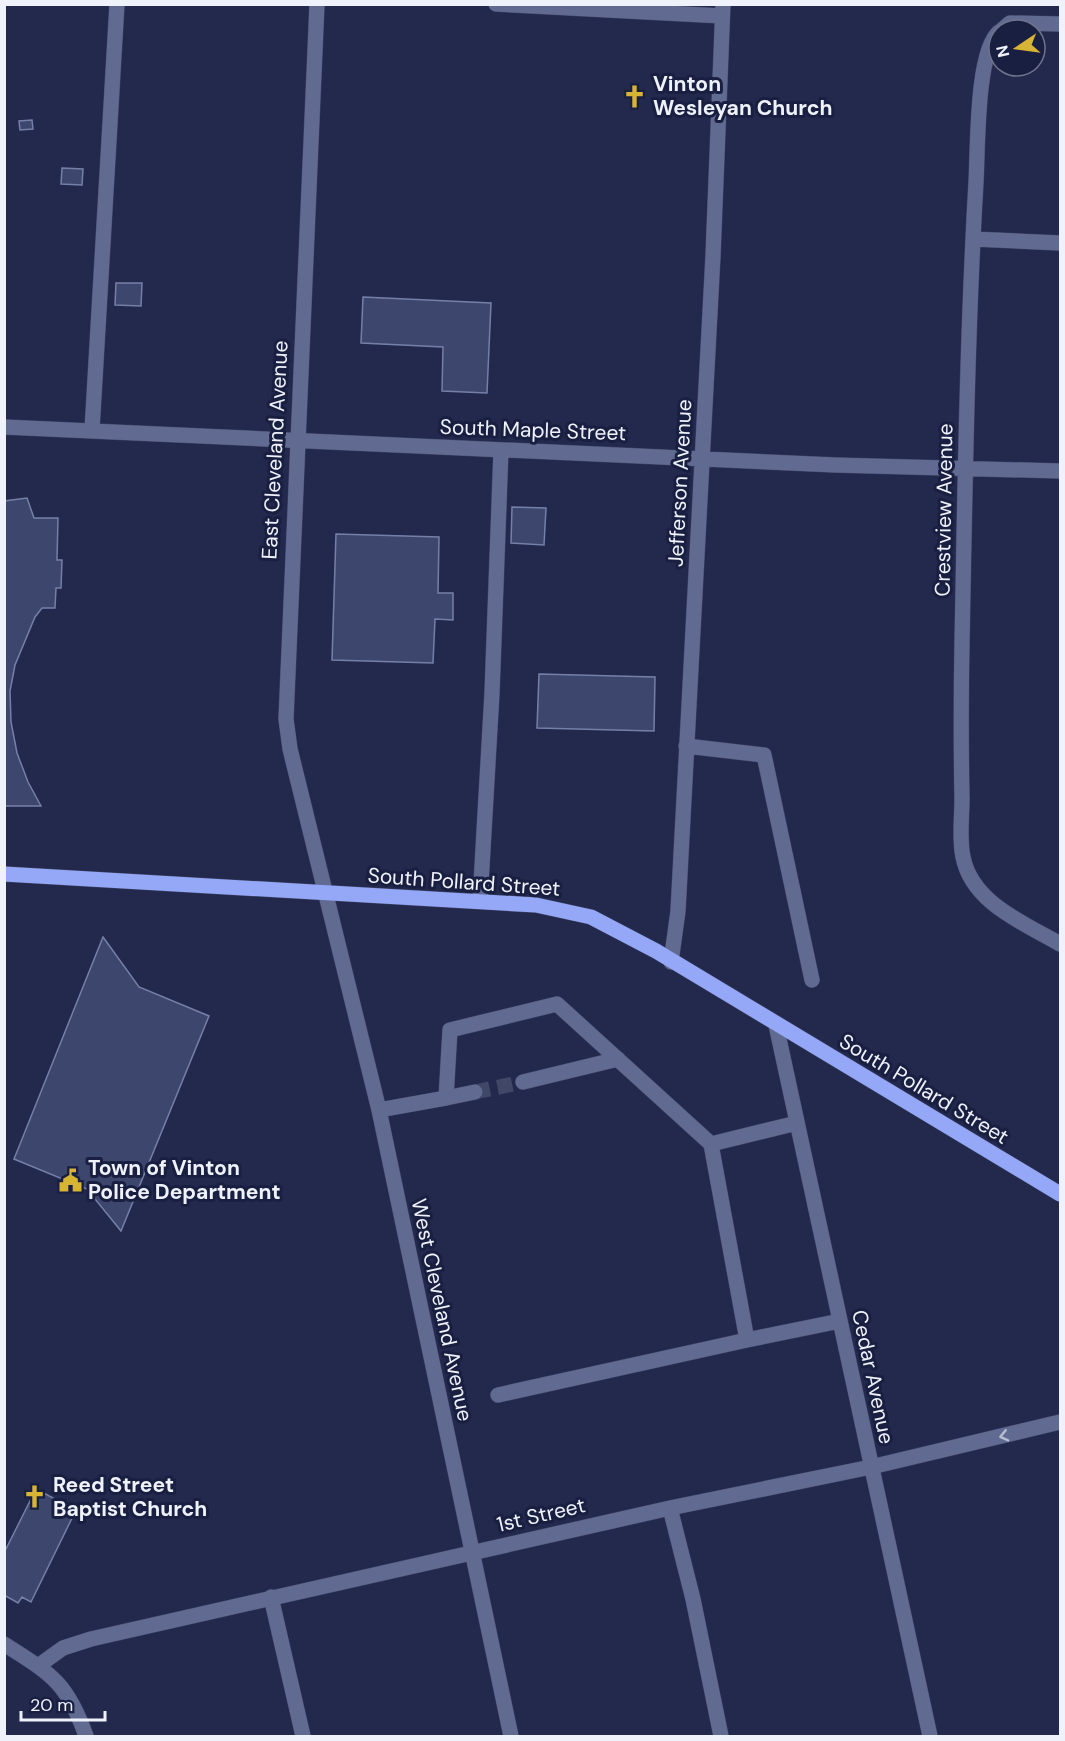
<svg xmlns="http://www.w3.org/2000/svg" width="1065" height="1741" viewBox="0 0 1065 1741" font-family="'DM Sans',sans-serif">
<rect width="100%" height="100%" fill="#22294d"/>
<path fill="#3d466c" stroke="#7580a9" stroke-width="1.5" d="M 32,120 L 33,129 L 20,130 L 19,121 Z
M 62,168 L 83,169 L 82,185 L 61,184 Z
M 116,283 L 142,283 L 141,306 L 115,305 Z
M 363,297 L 491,303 L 487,393 L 442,391 L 443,347 L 361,343 Z
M 27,498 L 34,518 L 58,518 L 57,560 L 62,560 L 61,588 L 56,588 L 55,608 L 42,608 L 35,617 L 15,665 L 10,691 L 11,722 L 17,753 L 28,782 L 41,806 L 4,806 L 4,501 Z
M 512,507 L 546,508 L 544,545 L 511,543 Z
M 336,534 L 439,537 L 438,593 L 453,593 L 453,620 L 435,619 L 433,663 L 332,660 Z
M 539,674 L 655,677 L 654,731 L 537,728 Z
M 103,937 L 139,987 L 209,1016 L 121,1231 L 87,1189 L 14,1159 Z
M 36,1489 L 76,1510 L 31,1602 L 22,1597 L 18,1603 L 4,1595 L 4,1553 Z"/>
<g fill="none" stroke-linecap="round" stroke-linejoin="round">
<path stroke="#414767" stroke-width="15" stroke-dasharray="15 8" stroke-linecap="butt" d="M 475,1092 L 523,1082"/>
<defs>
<path id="minor" d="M 317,4 L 286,719 L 290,749 L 379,1110 L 511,1736
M 496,4 L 722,16
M 1002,30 L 1010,23 L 1060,24
M 999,32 C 976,51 978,150 976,182 C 967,336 965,490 962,643 C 961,695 961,747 962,799 C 962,817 959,839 963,857 C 972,903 1024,923 1060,944
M 973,239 L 1060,243
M 4,427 L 835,465 L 1060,471
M 92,430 L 117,4
M 686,746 L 764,755 L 812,980
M 480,901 L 492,693 L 501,450
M 671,962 L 678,911 L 713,256 L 723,4
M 776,1025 L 930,1736
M 523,1082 L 618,1059
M 446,1098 L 475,1092
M 379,1110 L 446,1098 L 450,1030 L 557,1004 L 711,1144 L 747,1340 L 498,1395
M 711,1144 L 797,1123
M 747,1340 L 840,1321
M 670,1508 L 693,1599 L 721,1736
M 271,1597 L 303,1736
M 4,1644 C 51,1674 67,1682 86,1736
M 38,1666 L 63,1648 L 91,1639 L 670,1508 L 871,1467 L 1060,1422"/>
<path id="major" d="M 4,874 L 536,905 L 591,917 L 656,951 L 1060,1194"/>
</defs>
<use href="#minor" stroke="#3f4565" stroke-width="16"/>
<use href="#major" stroke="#3f4565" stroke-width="16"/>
<use href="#minor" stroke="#616b92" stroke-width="15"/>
<use href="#major" stroke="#95a8f8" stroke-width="15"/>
</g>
<defs><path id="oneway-chevron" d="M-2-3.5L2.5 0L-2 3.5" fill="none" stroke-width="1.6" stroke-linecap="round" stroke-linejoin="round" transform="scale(1.5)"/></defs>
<use stroke="#b6bcd1" href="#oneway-chevron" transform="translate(1004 1436) rotate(167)"/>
<defs>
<symbol id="church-bare" viewBox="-9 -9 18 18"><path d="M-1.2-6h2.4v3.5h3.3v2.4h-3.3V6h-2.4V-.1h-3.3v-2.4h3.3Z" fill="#d7b434" stroke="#191f41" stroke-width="2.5" paint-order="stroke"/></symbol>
<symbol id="civic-bare" viewBox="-9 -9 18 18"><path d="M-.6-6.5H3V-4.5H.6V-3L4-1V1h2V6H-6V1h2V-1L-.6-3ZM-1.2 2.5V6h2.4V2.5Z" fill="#d7b434" stroke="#191f41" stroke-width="2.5" paint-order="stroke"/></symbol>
</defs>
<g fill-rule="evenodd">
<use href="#church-bare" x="618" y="80" width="33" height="33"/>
<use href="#civic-bare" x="54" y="1164" width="33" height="33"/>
<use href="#church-bare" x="18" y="1480" width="33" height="33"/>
</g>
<g text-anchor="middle" stroke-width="6" stroke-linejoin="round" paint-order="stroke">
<g font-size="21" font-weight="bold" fill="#eff2fb" stroke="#191f41" text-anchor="start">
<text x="653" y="91">Vinton<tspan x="653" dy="24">Wesleyan Church</tspan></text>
<text x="88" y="1175">Town of Vinton<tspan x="88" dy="24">Police Department</tspan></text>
<text x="53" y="1492">Reed Street<tspan x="53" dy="24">Baptist Church</tspan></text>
</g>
<g font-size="21" fill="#eff2fb" stroke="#191f41">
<text transform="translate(533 430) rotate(2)" y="7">South Maple Street</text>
<text transform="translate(275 450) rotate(-87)" y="7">East Cleveland Avenue</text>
<text transform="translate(680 483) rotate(-87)" y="7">Jefferson Avenue</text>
<text transform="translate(944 510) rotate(-89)" y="7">Crestview Avenue</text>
<text transform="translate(464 882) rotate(4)" y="7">South Pollard Street</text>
<text transform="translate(924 1089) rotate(31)" y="7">South Pollard Street</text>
<text transform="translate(442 1310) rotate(78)" y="7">West Cleveland Avenue</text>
<text transform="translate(873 1377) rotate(78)" y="7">Cedar Avenue</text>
<text transform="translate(541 1515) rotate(-13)" y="7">1st Street</text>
</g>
</g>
<rect width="1065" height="1741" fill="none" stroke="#eff2fb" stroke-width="12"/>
<g transform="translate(1017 48) rotate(257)"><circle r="28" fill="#191f41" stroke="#6f738b" stroke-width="1.5"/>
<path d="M0-4.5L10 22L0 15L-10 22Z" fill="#d7b434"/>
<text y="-9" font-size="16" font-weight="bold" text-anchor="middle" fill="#eff2fb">N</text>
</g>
<path d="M21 1711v9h84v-9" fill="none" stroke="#eff2fb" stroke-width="3"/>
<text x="30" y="1711" font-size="18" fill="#eff2fb" stroke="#191f41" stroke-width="4.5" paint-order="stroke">20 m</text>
</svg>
